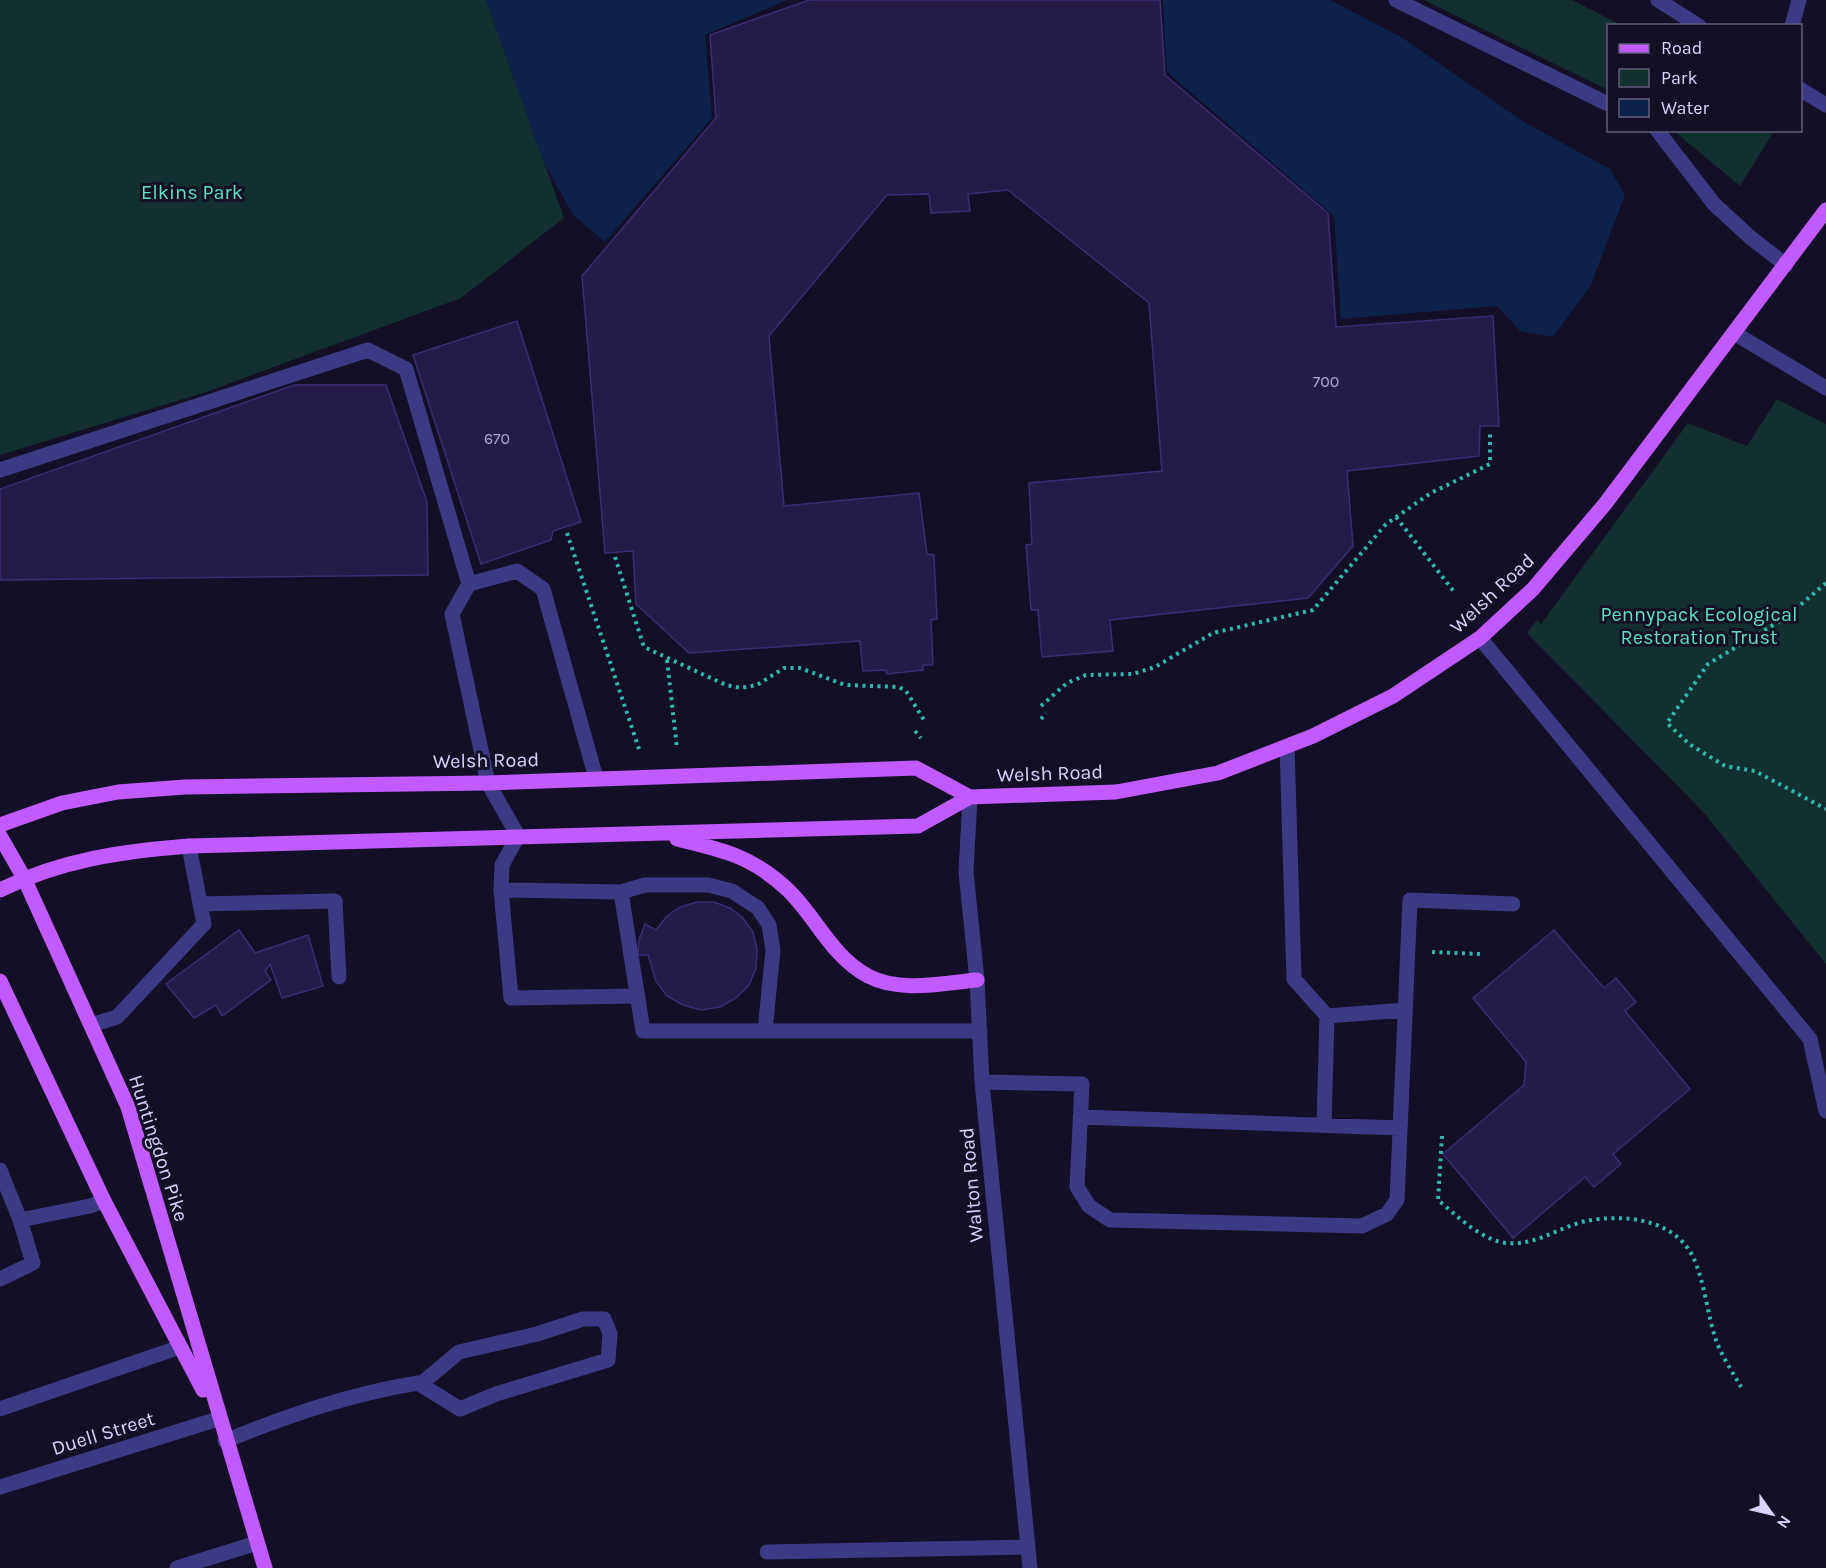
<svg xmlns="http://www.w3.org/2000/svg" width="1826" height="1568" viewBox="0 0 1826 1568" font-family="Karla,sans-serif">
<rect width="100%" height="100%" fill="#130f26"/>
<path fill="#12302f" d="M 0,0 L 486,0 L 564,218 L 461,298 L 206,392 L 0,455 Z
M 1424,0 L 1572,0 L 1621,25 L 1608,26 L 1608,90 Z
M 1674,131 L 1774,131 L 1740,186 Z
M 1777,399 L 1826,424 L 1826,964 L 1705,814 L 1527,633 L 1537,620 L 1541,624 L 1688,423 L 1747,446 Z"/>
<path fill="#0c2248" d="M 486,0 L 787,0 L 705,35 L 712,118 L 605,242 L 573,215 L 542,159 Z
M 1163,0 L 1330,0 L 1401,37 L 1524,122 L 1610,169 L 1625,195 L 1590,287 L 1553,337 L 1520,331 L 1497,306 L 1341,319 L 1334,216 L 1167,72 Z"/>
<path fill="#241b47" stroke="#3b2d73" stroke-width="1.5" d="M 809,0 L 1160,0 L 1165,75 L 1328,213 L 1336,327 L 1493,316 L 1499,426 L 1480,426 L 1479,456 L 1347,471 L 1353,546 L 1308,598 L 1110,620 L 1113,651 L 1042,657 L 1038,610 L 1031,610 L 1026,545 L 1032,544 L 1029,483 L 1162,471 L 1149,303 L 1008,190 L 968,194 L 970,211 L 931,213 L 929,194 L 887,195 L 769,336 L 784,506 L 919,493 L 927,554 L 934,555 L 937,619 L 931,620 L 933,665 L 923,665 L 923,670 L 887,674 L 886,670 L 863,671 L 860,641 L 689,653 L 636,604 L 633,551 L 605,553 L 582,276 L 716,118 L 710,35 Z
M 517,321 L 581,522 L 553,531 L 551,540 L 481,564 L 413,355 Z
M 294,385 L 386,385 L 427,502 L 428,575 L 0,580 L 0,489 Z
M 697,902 L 714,902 L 730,908 L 743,918 L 753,932 L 757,949 L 756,968 L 749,985 L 736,998 L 720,1007 L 701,1010 L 683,1005 L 667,996 L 656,981 L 648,955 L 638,955 L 639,940 L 645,924 L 656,930 L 667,916 L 680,907 Z
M 239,930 L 255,953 L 308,935 L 323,986 L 282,998 L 270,964 L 265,971 L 271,980 L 222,1016 L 216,1005 L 194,1018 L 166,984 Z
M 1554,930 L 1604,988 L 1616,978 L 1636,1002 L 1625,1011 L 1690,1089 L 1613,1154 L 1621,1164 L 1594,1187 L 1585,1177 L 1513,1238 L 1443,1154 L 1524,1085 L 1526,1062 L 1473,998 Z"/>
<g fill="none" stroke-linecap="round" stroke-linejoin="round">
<path stroke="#2fb8b0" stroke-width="4" stroke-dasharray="3 4.5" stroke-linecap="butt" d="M 1396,517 L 1455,593
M 567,533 L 639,749
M 615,557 L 644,647 L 726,685 L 741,688 L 757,685 L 784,668 L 800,668 L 845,685 L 899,687 L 906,691 L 924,720
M 1826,583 L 1785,618 L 1708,664 L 1667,723 L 1689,744 L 1725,766 L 1755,771 L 1826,809
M 667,660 L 677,748
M 1041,706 L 1067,683 L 1086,675 L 1133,674 L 1155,667 L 1213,633 L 1313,610 L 1386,524 L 1431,493 L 1490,464 L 1490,432
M 1041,719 L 1046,713
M 915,731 L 921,738
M 1432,952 L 1480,954
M 1442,1136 L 1438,1200 C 1456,1215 1482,1241 1507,1243 C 1535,1246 1559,1227 1586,1221 C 1623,1214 1672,1218 1692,1255 C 1705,1280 1707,1316 1717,1343 C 1723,1358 1733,1373 1741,1387"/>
<path stroke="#3d3a85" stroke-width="15" d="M 1396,0 L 1608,104
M 1658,0 L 1699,26
M 1792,26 L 1799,0
M 1800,89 L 1826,105
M 1657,130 L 1714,204 L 1751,238 L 1786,265
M 1734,333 L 1826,388
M 0,470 L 368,350 L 406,369 L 469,584 L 452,614 L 488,783 L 518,836 L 502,865 L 501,890 L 511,998 L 638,996
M 469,584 L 517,571 L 543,589 L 596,778
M 1480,638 L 1810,1039 L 1826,1111
M 1287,746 L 1294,979 L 1327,1016 L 1405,1010
M 970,797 L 966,872 L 977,980 L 982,1082 L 1030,1568
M 501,890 L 621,892 L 645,885 L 708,885 L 732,891 L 758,908 L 769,925 L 773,950 L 765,1031
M 621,892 L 643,1031 L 980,1031
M 200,904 L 335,901 L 339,977
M 91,1025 L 117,1017 L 204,924 L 189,846
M 982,1082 L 1082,1084 L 1077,1187 L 1089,1206 L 1110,1220 L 1362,1226 L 1387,1214 L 1397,1200 L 1410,900 L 1513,904
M 1080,1117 L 1400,1128
M 1324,1124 L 1327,1016
M 0,1170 L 20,1220
M 0,1279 L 33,1263 L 20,1220 L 90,1206 L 104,1201
M 0,1409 L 180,1347
M 225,1441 C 289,1415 350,1394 418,1383 L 422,1383 L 459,1352 L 537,1334 L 583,1319 L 604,1319 L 610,1334 L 608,1360 L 496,1394 L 460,1409 L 418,1383
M 0,1487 L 218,1419
M 767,1552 L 1028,1547
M 177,1568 L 257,1543"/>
<path stroke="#c25bff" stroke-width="15" d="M 0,825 L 62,803 L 118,792 L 185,787 L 488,783 L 916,768 L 970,797
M 0,836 L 24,878 L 128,1107 L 265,1568
M 677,839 C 723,850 752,856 788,890 C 816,917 831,956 868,976 C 900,993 943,983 977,980
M 0,890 C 60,860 123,851 189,846 L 918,826 L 970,797 L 1116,792 L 1218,773 L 1313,736 L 1393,696 L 1480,638 L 1533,589 L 1605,504 L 1826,210
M 0,981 L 104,1201 L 203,1390"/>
</g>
<g text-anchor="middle" stroke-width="6" stroke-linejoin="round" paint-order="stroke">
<g font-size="16" fill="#aca6d1">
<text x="1326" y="387">700</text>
<text x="497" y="444">670</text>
</g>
<g font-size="20" fill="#5fe0c0" stroke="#130f26">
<text x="192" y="199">Elkins Park</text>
<text x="1699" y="621">Pennypack Ecological<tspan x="1699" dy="23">Restoration Trust</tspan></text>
</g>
<g font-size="20" fill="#d9d4ff" stroke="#130f26">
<text transform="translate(1492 593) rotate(-43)" y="7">Welsh Road</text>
<text transform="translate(486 760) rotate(-1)" y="7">Welsh Road</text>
<text transform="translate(1050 773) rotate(-2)" y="7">Welsh Road</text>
<text transform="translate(159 1148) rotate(72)" y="7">Huntingdon Pike</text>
<text transform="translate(971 1185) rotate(-95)" y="7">Walton Road</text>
<text transform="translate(103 1433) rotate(-17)" y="7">Duell Street</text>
</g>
</g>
<rect x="1607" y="24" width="195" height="108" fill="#130f26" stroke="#625e7d" stroke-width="1.5"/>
<rect x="1619" y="44" width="30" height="9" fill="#c25bff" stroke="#625e7d" stroke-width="1.5"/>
<text x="1661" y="54" font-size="18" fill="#d9d4ff">Road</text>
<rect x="1619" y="69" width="30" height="18" fill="#12302f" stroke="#625e7d" stroke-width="1.5"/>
<text x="1661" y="84" font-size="18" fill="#d9d4ff">Park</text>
<rect x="1619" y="99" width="30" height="18" fill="#0c2248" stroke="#625e7d" stroke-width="1.5"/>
<text x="1661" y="114" font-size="18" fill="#d9d4ff">Water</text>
<g transform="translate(1772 1514) rotate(124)" stroke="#130f26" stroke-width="4.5" paint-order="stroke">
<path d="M0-4.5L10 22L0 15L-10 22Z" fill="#d9d4ff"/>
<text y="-9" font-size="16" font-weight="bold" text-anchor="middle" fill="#d9d4ff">N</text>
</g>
</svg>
